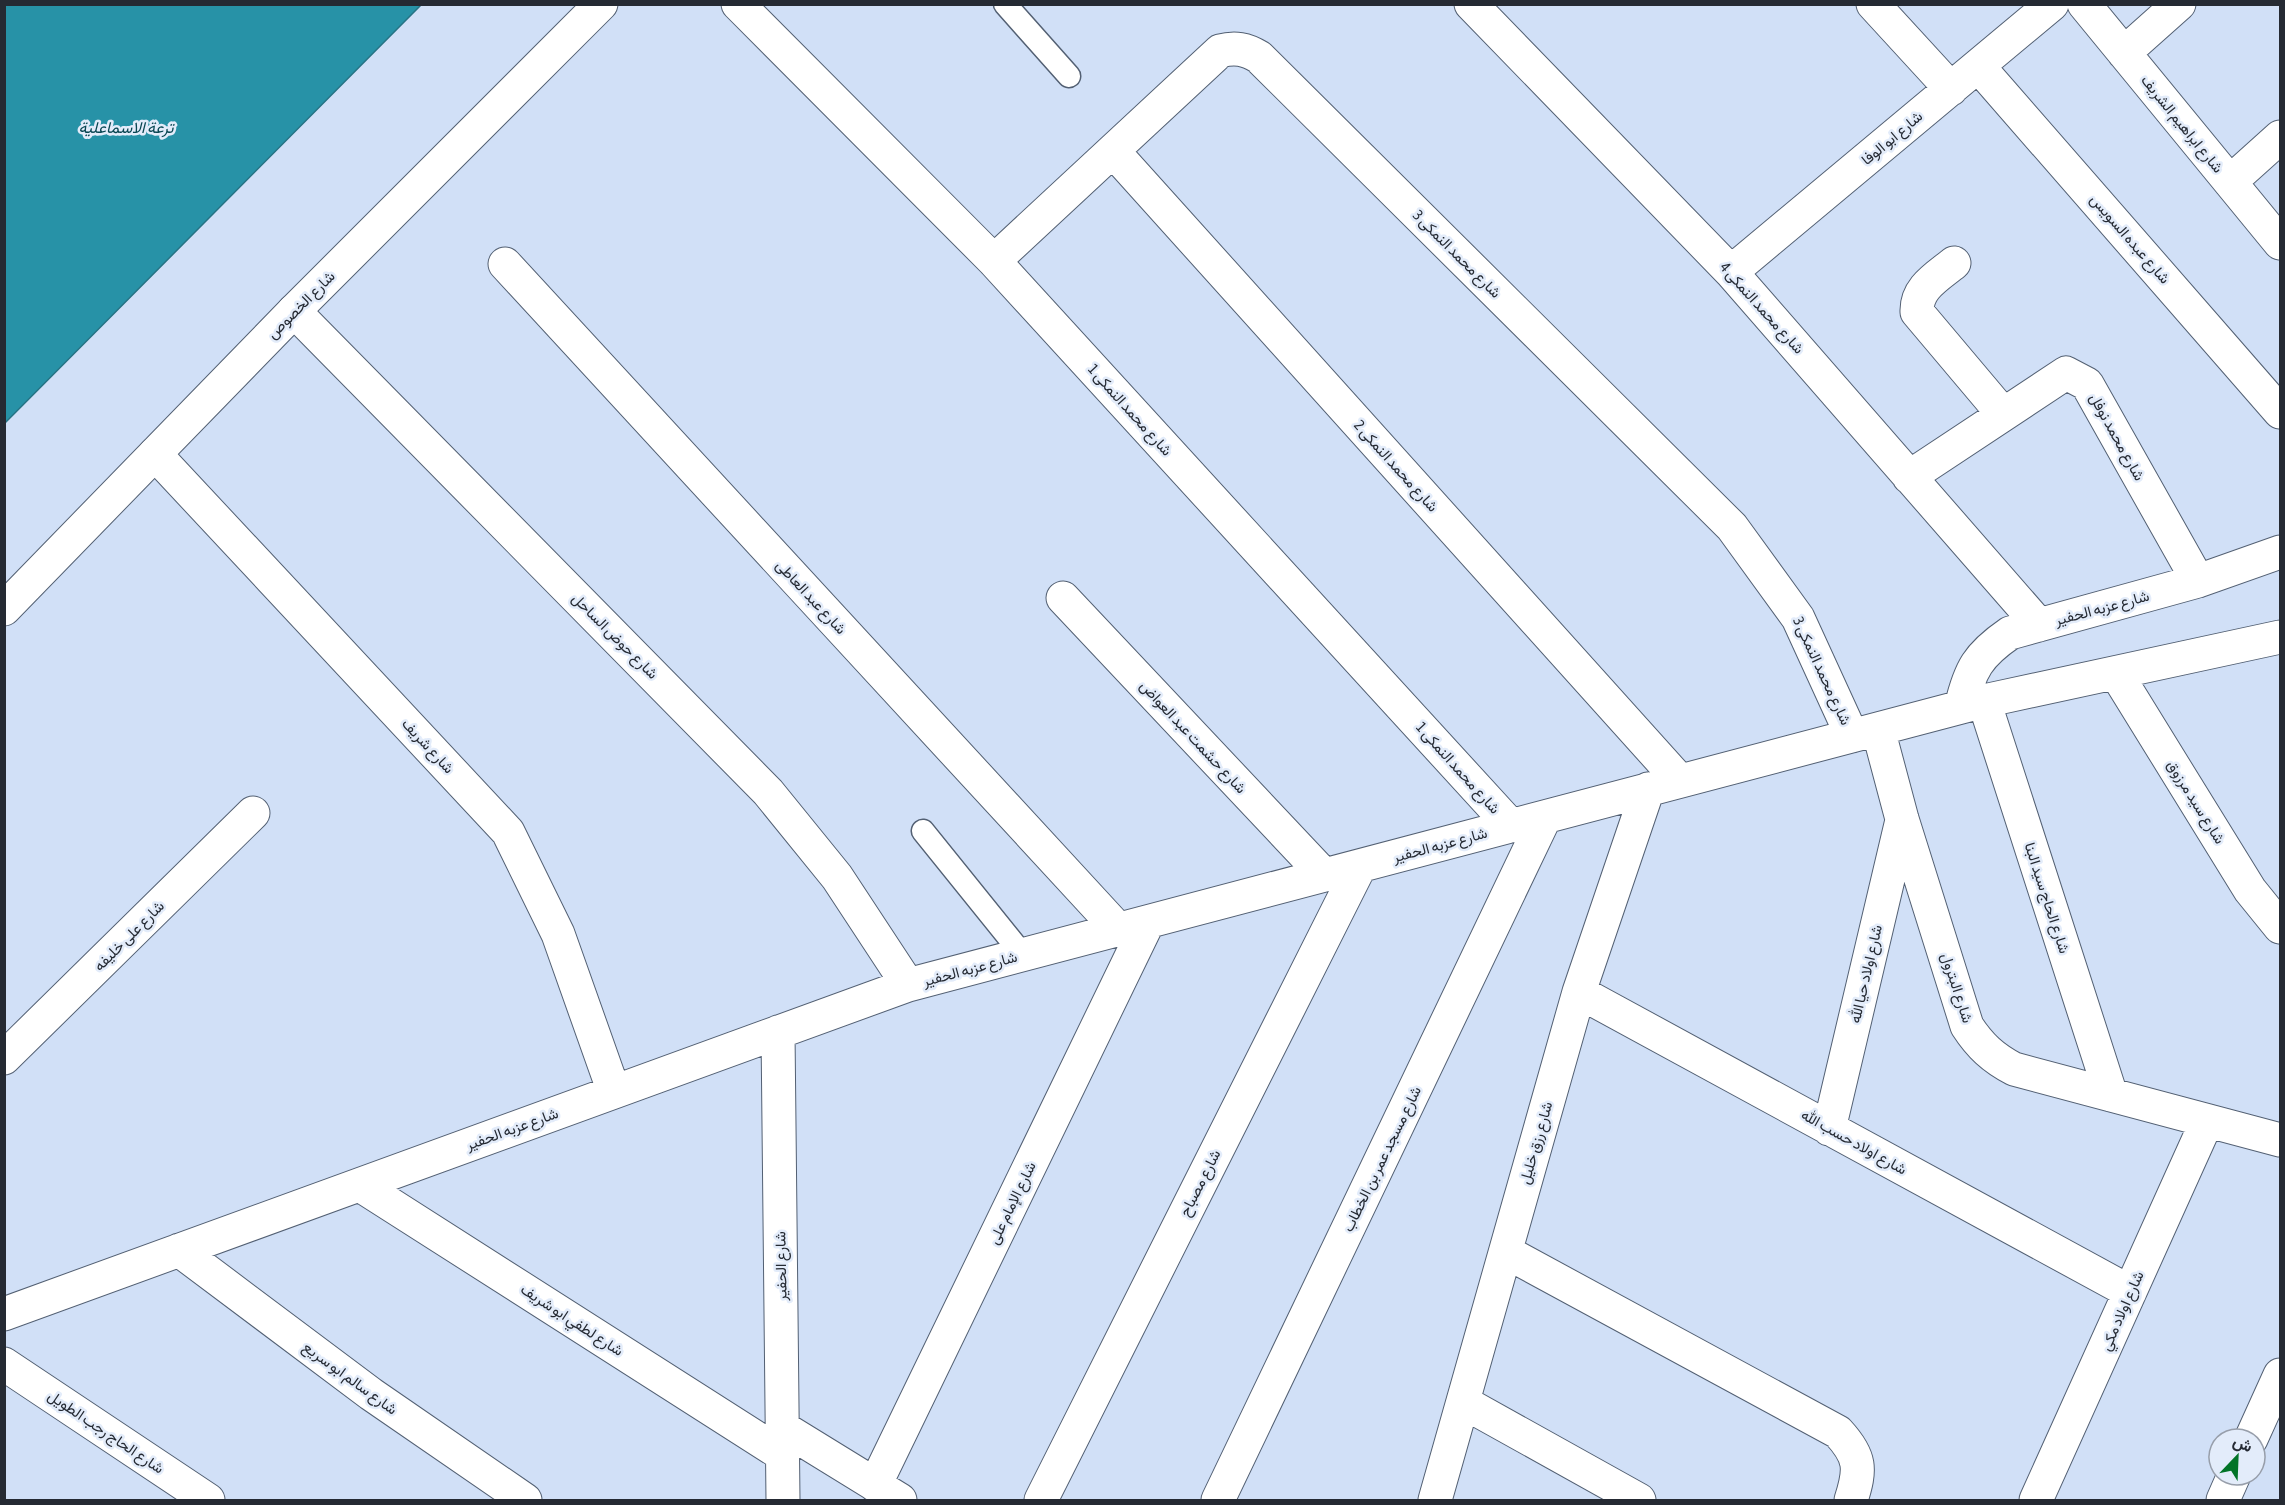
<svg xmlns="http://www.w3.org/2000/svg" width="2285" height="1505" viewBox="0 0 2285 1505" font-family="'Asap Condensed',Vazirmatn,sans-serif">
<rect width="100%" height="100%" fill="#d1e0f7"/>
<path fill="#2792a7" stroke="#267384" stroke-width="1.5" d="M 5,4 L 421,5 L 5,423 L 4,5 Z"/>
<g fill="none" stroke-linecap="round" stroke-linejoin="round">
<defs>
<path id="service" d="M 1005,4 L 1069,76
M 923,831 L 1023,955"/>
<path id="minor" d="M 738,4 L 994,261 L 1511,826
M 1471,4 L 1731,272 L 2039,625
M 1873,4 L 1951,89
M 2084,4 L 2280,243
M 2124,53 L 2179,4
M 1979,67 L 2280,412
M 1113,151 L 1680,781
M 2230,182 L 2280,137
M 994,261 L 1220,51 C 1235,47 1246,49 1259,57 L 1732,527 L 1798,618 L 1852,736
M 1954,263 C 1937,277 1916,288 1917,312 L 2003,414
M 505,264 L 1118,929
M 1731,272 L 2052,4
M 294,311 L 768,792 L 837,877 L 908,985
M 155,454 L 508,832 L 558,934 L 614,1092
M 1909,477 L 2066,373 L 2087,384 L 2198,581
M 1063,598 L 1324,875
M 2116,673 L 2250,890 L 2280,927
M 1984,701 L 2111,1095
M 1961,707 C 1970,669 1978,655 2010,633 L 2198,581 L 2280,552
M 1878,729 L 1902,819 L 1967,1026 C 1980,1046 1993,1058 2014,1069 L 2280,1140
M 1579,992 L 2130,1292
M 778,1032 L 783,1500
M 4,1058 L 253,813
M 1829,1129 L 1902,820
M 360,1185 L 783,1455
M 179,1250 L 371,1394 L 525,1500
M 1506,1252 L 1838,1432 C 1861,1457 1861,1469 1851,1500
M 4,1314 L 908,985 L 1984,701 L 2280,637
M 4,1364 L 208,1500
M 1463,1402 L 1639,1500
M 783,1428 L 900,1500
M 2251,1439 L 2280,1375
M 875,1485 L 1148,922
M 1041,1500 L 1360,866
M 1218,1500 L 1545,817
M 1435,1500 L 1579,992 L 1648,789
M 2036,1500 L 2207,1121
M 2223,1500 L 2234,1475"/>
<path id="secondary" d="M 4,609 L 294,311 L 601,4"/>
</defs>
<use href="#service" stroke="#536073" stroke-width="25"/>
<use href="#minor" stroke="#536073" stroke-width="35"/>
<use href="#secondary" stroke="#536073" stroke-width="35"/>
<use href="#service" stroke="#fff" stroke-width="22"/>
<use href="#minor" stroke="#fff" stroke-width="33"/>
<use href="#secondary" stroke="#fff" stroke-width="33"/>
</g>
<g text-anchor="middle" stroke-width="5" stroke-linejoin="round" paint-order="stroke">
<g font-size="15" fill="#252a33" stroke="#e3ecfa">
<text transform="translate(2182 124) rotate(51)" y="5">شارع ابراهيم الشريف</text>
<text transform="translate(1892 138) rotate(-40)" y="5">شارع ابو الوفا</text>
<text transform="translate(2130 239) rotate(49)" y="5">شارع عبده السويس</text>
<text transform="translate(1457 254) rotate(45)" y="5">شارع محمد النمكى 3</text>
<text transform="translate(301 305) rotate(-45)" y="5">شارع الخصوص</text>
<text transform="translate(1762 308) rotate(48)" y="5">شارع محمد النمكى 4</text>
<text transform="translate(1130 410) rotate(48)" y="5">شارع محمد النمكى 1</text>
<text transform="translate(2117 437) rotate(61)" y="5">شارع محمد نوفل</text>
<text transform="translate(1396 466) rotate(48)" y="5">شارع محمد النمكى 2</text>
<text transform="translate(811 597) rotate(47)" y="5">شارع عبد العاطى</text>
<text transform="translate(2102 608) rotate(-15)" y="5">شارع عزبه الحفير</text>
<text transform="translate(615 636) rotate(45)" y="5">شارع حوض الساحل</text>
<text transform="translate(1822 671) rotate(65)" y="5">شارع محمد النمكى 3</text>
<text transform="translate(1193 737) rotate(47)" y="5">شارع حشمت عبد العواض</text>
<text transform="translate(428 746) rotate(47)" y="5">شارع شريف</text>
<text transform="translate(1458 768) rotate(48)" y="5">شارع محمد النمكى 1</text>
<text transform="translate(2196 802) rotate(58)" y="5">شارع سيد مرزوق</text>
<text transform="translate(1440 845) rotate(-15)" y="5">شارع عزبه الحفير</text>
<text transform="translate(2047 898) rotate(72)" y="5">شارع الحاج سيد البنا</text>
<text transform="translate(129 936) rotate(-45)" y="5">شارع على خليفه</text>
<text transform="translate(970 969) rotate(-15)" y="5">شارع عزبه الحفير</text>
<text transform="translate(1866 974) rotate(-77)" y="5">شارع اولاد حيا الله</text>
<text transform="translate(1957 988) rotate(72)" y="5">شارع البترول</text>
<text transform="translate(512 1129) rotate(-20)" y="5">شارع عزبه الحفير</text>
<text transform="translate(1854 1142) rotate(29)" y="5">شارع اولاد حسب الله</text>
<text transform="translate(1536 1143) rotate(-74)" y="5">شارع رزق خليل</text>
<text transform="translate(1382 1159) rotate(-64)" y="5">شارع مسجد عمر بن الخطاب</text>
<text transform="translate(1200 1183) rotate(-63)" y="5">شارع مصباح</text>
<text transform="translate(1012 1203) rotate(-64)" y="5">شارع الإمام على</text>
<text transform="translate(781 1266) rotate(-91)" y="5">شارع الحفير</text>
<text transform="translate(2122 1311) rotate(-66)" y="5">شارع اولاد مكي</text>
<text transform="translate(572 1320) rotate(33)" y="5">شارع لطفي ابو شريف</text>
<text transform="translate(350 1378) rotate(36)" y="5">شارع سالم ابو سريع</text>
<text transform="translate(106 1432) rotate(34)" y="5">شارع الحاج رجب الطويل</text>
</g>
<g font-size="16" font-style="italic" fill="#084652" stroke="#e3ecfa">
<text x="126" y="133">ترعة الاسماعلية</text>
</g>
</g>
<rect width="2285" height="1505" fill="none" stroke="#252a33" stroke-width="12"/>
<g transform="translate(2237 1457) rotate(23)"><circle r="28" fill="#e3ecfa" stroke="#979eaa" stroke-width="1.5"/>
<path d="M0-4.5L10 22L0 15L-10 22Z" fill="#027427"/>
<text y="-9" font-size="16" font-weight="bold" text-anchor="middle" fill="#252a33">ش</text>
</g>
</svg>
